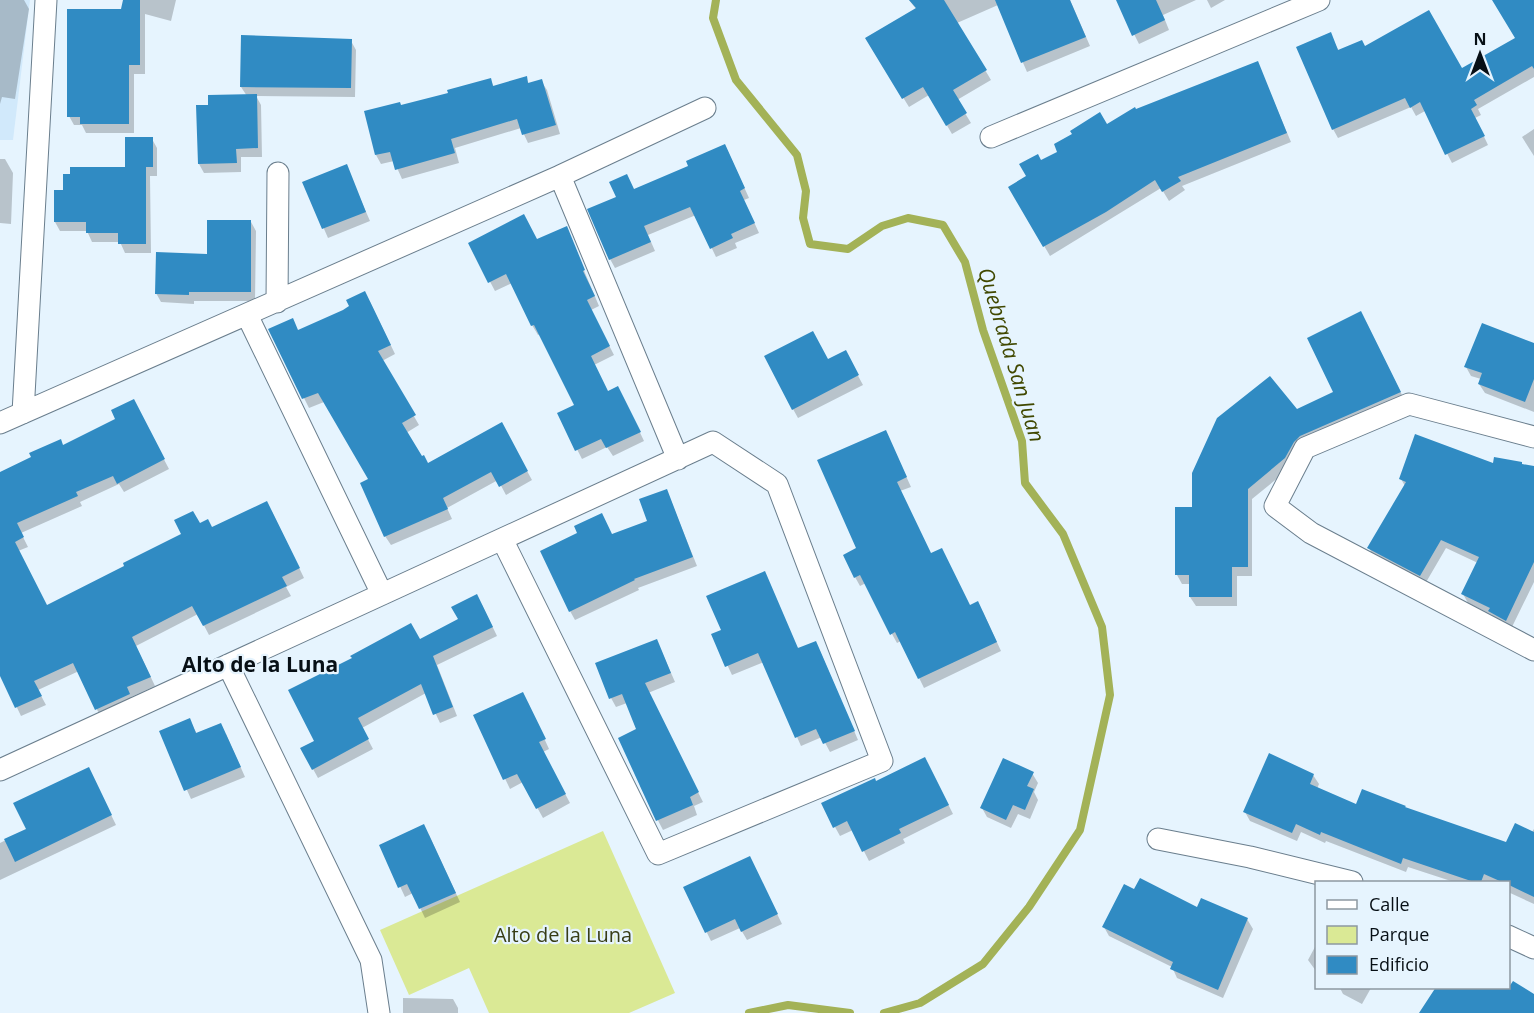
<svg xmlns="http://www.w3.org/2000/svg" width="1534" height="1013" viewBox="0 0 1534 1013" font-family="'Open Sans',sans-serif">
<rect width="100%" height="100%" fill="#e6f4fe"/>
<path fill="#d1e9fb" d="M 0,0 L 30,0 L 13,140 L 0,140 Z"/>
<path fill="#dae995" d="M 603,831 L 675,993 L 629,1013 L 489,1013 L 469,968 L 409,995 L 380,930 Z"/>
<path fill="#0003" d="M 0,0 L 24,0 L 29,9 L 15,99 L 2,97 L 0,104 Z
M 125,0 L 176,0 L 171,21 L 145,14 L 145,74 L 134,74 L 134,133 L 86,133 L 82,125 L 74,125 L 69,116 L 122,11 Z
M 909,0 L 1070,0 L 1090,46 L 1027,72 L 998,5 L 957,23 L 991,80 L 957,100 L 971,123 L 952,134 L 929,95 L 909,107 L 867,39 L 917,10 Z
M 1117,0 L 1196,0 L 1163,15 L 1169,30 L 1139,44 Z
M 1207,0 L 1225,0 L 1211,8 Z
M 1493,0 L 1534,0 L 1534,77 L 1478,109 L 1481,115 L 1475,118 L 1488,145 L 1452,163 L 1425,111 L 1416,116 L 1411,107 L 1338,138 L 1333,129 L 1330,34 L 1339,51 L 1365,47 L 1462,70 L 1517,39 Z
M 351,41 L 356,50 L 355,97 L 256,96 L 261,105 L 262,157 L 241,157 L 241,172 L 204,173 L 199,164 L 210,107 L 247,96 L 241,87 Z
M 1257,62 L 1291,142 L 1182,186 L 1185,190 L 1169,201 L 1161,188 L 1050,256 L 1010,187 L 1028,177 L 1041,162 L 1136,111 Z
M 526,78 L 529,84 L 541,81 L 547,90 L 560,134 L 528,143 L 521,128 L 455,148 L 459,163 L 402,179 L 394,161 L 381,164 L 376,155 L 365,112 L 401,107 L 450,94 L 490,79 L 494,87 Z
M 1534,129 L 1534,156 L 1522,137 Z
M 152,139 L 157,148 L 157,176 L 150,176 L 151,253 L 125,253 L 120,242 L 92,242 L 87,231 L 60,231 L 55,222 L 65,192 L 126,168 Z
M 725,145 L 749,198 L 744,200 L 759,233 L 735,243 L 737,248 L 716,257 L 696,215 L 648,235 L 655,251 L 615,268 L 610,259 L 634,191 L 690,167 Z
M 0,159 L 5,159 L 13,173 L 11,224 L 0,223 Z
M 346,166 L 370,221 L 328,238 L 304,183 Z
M 251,222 L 256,231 L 255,301 L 194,301 L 194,304 L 161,302 L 156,293 Z
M 566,228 L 599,306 L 591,310 L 614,355 L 594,365 L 608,393 L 623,397 L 644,441 L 613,456 L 607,447 L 582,459 L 559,414 L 576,405 L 540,334 L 538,335 L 532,325 L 512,283 L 495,291 L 470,244 L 537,241 Z
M 370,302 L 395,354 L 382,361 L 419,425 L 406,433 L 421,458 L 428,464 L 501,424 L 532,480 L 506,495 L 498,480 L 447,508 L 452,519 L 391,545 L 385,536 L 370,480 L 324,402 L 309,408 L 270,330 L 299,332 Z
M 1366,322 L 1405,401 L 1290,468 L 1252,499 L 1252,576 L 1237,576 L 1237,606 L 1196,606 L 1190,597 L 1190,584 L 1182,584 L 1177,575 L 1193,508 L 1297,411 L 1335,392 Z
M 1534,344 L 1534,412 L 1485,393 L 1479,384 L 1481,379 L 1471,376 L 1466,367 Z
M 828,360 L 850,361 L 863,385 L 798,418 L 793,409 Z
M 138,410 L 169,469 L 124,492 L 119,484 L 80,502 L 82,506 L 21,533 L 28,547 L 18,551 L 47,607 L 126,566 L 200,525 L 212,529 L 272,512 L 304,578 L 286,587 L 291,596 L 209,635 L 198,614 L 136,646 L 155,686 L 131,697 L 134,703 L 101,718 L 79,671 L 38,690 L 46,705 L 21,716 L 0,672 L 0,473 L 63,447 Z
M 886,432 L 911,487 L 900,491 L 931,555 L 970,607 L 983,612 L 1001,651 L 924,688 L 901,641 L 897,643 L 892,634 L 866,583 L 860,586 L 855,577 L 858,549 Z
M 1494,466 L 1534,467 L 1534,582 L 1511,629 L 1495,621 L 1492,615 L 1468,603 L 1463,594 L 1478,563 L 1446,548 L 1425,584 L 1374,557 L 1369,548 L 1405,486 L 1401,479 Z
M 667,491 L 697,566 L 638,588 L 639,590 L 575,620 L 570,611 L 612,536 L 649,522 Z
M 482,605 L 497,636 L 437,665 L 457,716 L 440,723 L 426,693 L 362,728 L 373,749 L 318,778 L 302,749 L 316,741 L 420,641 L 460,620 Z
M 713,635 L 820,651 L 858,740 L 830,752 L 822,737 L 801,746 L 764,662 L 732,675 Z
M 661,650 L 675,682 L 648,693 L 703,802 L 694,806 L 697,815 L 663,830 L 640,786 L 637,730 L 627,703 L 616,707 L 611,698 Z
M 528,703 L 549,749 L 543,752 L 570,803 L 543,818 L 523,782 L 510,789 L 475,716 Z
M 189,719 L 197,734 L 226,734 L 245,777 L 191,799 L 161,732 Z
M 930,768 L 953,814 L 903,839 L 905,843 L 869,861 L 853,830 L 840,836 L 835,827 L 876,783 Z
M 1032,773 L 1038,783 L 1034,792 L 1038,800 L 1030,819 L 1018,814 L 1011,828 L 987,817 L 982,808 Z
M 1313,775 L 1319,784 L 1317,789 L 1356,806 L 1406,809 L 1507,844 L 1532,832 L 1534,829 L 1534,904 L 1508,892 L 1508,882 L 1454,882 L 1408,867 L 1406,872 L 1326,841 L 1325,843 L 1301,832 L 1297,841 L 1250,821 L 1245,812 Z
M 93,778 L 116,825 L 0,880 L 0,843 L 28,829 Z
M 429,835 L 460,902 L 425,918 L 413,893 L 405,897 L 381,846 Z
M 754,867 L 782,924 L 747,940 L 740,928 L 711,941 L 685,888 Z
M 1134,891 L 1198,909 L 1247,919 L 1253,929 L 1223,998 L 1177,978 L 1172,967 L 1109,936 L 1104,927 Z
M 1316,945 L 1316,971 L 1308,960 Z
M 1340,988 L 1371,988 L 1362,1004 L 1343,994 Z
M 403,998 L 453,999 L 458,1008 L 458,1013 L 403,1013 Z"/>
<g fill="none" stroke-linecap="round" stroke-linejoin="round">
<path stroke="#a3b257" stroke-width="8" d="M 716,0 L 713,18 L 736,80 L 797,155 L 806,191 L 803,218 L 810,244 L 848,249 L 882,226 L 908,218 L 943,225 L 965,262 L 983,330 L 1022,441 L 1025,483 L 1063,534 L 1102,627 L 1110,695 L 1080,830 L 1029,907 L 983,964 L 920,1003 L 884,1013
M 749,1013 L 788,1005 L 850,1013"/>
</g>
<path fill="#308bc3" d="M 123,0 L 140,0 L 140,65 L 129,65 L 129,124 L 80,124 L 80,117 L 67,117 L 67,9 L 121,9 Z
M 909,0 L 944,0 L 987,70 L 953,90 L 967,113 L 946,126 L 923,87 L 902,99 L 865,38 L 916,8 Z
M 995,0 L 1070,0 L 1086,37 L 1021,63 Z
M 1116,0 L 1156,0 L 1165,20 L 1132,36 Z
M 1492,0 L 1534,0 L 1534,69 L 1532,66 L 1474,100 L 1477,105 L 1471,109 L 1485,136 L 1445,155 L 1420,102 L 1410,108 L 1405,98 L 1332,130 L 1296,47 L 1331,32 L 1338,50 L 1362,40 L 1365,46 L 1429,10 L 1462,68 L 1515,38 Z
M 241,35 L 352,39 L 351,88 L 240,87 Z
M 1258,61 L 1287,133 L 1178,177 L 1181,181 L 1162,192 L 1155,180 L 1106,212 L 1043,247 L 1008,187 L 1026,176 L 1019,164 L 1038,154 L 1041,160 L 1057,152 L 1054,144 L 1072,134 L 1070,131 L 1100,112 L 1107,124 L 1135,107 L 1136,109 Z
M 527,76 L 528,83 L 542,79 L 556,125 L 522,135 L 517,119 L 451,139 L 455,153 L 395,170 L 390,152 L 375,155 L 364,111 L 400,102 L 401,105 L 448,93 L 447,90 L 491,78 L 493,86 Z
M 257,94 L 258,148 L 236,149 L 237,163 L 198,164 L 196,105 L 208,105 L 208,95 Z
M 125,137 L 153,137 L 153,167 L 146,167 L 146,244 L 118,244 L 118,233 L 86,233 L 86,222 L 54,222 L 54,190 L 63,190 L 63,174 L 70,174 L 70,167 L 125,167 Z
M 725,144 L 745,188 L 740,191 L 755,223 L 731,234 L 733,238 L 710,249 L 690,207 L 644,226 L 651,242 L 609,260 L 587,209 L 616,197 L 609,182 L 627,174 L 634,189 L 688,166 L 686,161 Z
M 347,164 L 366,212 L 322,229 L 302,182 Z
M 524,214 L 537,239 L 567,226 L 585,270 L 583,271 L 595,296 L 587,300 L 610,346 L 591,356 L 608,391 L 618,386 L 641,432 L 606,448 L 601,439 L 575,451 L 557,413 L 574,405 L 534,325 L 531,326 L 506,274 L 488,283 L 468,243 Z
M 207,220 L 251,220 L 251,292 L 189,292 L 189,295 L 155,294 L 156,252 L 207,254 Z
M 365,291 L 391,345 L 378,351 L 416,415 L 402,423 L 422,456 L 424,455 L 428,463 L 502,422 L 528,471 L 499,487 L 491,472 L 443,498 L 448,509 L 384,537 L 360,483 L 368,479 L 318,393 L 302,399 L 268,329 L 293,318 L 298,330 L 343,310 L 349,306 L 346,300 Z
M 1361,311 L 1401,392 L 1300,436 L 1294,442 L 1285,458 L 1248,489 L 1248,567 L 1232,567 L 1232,597 L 1189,597 L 1189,575 L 1175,575 L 1175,507 L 1192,507 L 1192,473 L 1217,418 L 1270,376 L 1297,409 L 1333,392 L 1307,338 Z
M 1482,323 L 1534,343 L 1534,379 L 1525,402 L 1478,384 L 1482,373 L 1464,367 Z
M 813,331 L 828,359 L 846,350 L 859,375 L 792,410 L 764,356 Z
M 134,399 L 165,459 L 117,484 L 113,476 L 76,492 L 78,496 L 17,523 L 24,537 L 15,542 L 47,605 L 124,566 L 123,563 L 181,534 L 174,520 L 193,511 L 200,523 L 208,519 L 212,527 L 267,501 L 300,568 L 282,577 L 287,586 L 203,626 L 192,606 L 132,637 L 151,677 L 127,687 L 130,694 L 95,710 L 73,663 L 34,681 L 42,696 L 15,708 L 0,676 L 0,472 L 31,457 L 29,453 L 61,439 L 63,445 L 115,419 L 111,410 Z
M 886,430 L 907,477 L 897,482 L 931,553 L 942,548 L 970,605 L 978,601 L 997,642 L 918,679 L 895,632 L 890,635 L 860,575 L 854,578 L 843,555 L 856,548 L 817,460 Z
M 1415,434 L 1493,463 L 1494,457 L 1522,462 L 1522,464 L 1534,466 L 1534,562 L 1506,621 L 1488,611 L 1490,608 L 1461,594 L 1479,557 L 1441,540 L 1420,576 L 1367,548 L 1406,482 L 1399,479 Z
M 667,489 L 693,557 L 634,579 L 635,580 L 569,612 L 540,551 L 577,533 L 574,526 L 602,513 L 612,534 L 647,521 L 639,499 Z
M 765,571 L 798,648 L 816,641 L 855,731 L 823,744 L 816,729 L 795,738 L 758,653 L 725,667 L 711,634 L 721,630 L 706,596 Z
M 477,594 L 493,627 L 433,656 L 453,707 L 433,715 L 421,684 L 358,718 L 369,739 L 312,770 L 300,748 L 314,741 L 288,690 L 352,658 L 350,656 L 411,623 L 420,639 L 458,619 L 451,607 Z
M 657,639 L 671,673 L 645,683 L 699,792 L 690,797 L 693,805 L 656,821 L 618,738 L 636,729 L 622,694 L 609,699 L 595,663 Z
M 523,692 L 546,739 L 539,742 L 566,794 L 536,809 L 517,774 L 503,780 L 473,715 Z
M 190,718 L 196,733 L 221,723 L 241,767 L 184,791 L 159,731 Z
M 1269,753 L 1314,774 L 1310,784 L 1356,804 L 1362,789 L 1406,806 L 1405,807 L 1506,842 L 1515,823 L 1534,832 L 1534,897 L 1509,885 L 1509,882 L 1502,882 L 1484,874 L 1481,882 L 1474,882 L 1403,858 L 1401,864 L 1321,832 L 1320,835 L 1296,824 L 1292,833 L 1243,812 Z
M 925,757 L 949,805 L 899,829 L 901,833 L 862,852 L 847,821 L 833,828 L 821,803 L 875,778 L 876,781 Z
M 1003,758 L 1034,772 L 1027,786 L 1034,789 L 1025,810 L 1013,805 L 1006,820 L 980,808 Z
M 89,767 L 112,815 L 15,862 L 4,839 L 26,829 L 13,803 Z
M 424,824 L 456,893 L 419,909 L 407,884 L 398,888 L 379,845 Z
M 750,856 L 778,914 L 741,932 L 735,919 L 705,933 L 683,887 Z
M 1140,878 L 1197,907 L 1201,898 L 1248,918 L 1218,990 L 1170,969 L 1173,962 L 1102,927 L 1124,884 L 1134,889 Z
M 1513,981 L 1534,994 L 1534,1013 L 1419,1013 L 1436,987 L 1509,987 Z"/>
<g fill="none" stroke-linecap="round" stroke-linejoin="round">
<defs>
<path id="minor" d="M 991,137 L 1319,0
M 560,176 L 705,108
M 277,302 L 278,173
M 247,315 L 382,594
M 23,413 L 46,0
M 0,423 L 560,176 L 678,459
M 1534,437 L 1409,404 L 1305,448 L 1275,506 L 1311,533 L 1534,650
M 228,665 L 371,960 L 379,1013
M 0,770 L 713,442 L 777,484 L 882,761 L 658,854 L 502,539
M 1158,839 L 1250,857 L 1352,882
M 1508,936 L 1534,948"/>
</defs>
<use href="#minor" stroke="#6a7e8d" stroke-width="23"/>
<use href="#minor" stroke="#fff" stroke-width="21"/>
</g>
<g text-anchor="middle" stroke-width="4.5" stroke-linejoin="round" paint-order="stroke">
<g font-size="20" fill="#373d16" stroke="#e6f4fe">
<text x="563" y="942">Alto de la Luna</text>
</g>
<g font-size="21" font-style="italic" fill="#404800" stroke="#e6f4fe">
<text transform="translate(1011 355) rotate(73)" y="7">Quebrada San Juan</text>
</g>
<g font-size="21" font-weight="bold" fill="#070f15" stroke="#e6f4fe">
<text x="260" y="672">Alto de la Luna</text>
</g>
</g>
<rect x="1315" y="881" width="195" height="108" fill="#e6f4fe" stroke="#8d98a1" stroke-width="1.5"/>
<rect x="1327" y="900" width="30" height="9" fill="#ffffff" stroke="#8d98a1" stroke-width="1.5"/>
<text x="1369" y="911" font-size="18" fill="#070f15">Calle</text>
<rect x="1327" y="926" width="30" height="18" fill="#dae995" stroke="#8d98a1" stroke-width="1.5"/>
<text x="1369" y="941" font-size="18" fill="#070f15">Parque</text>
<rect x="1327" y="956" width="30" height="18" fill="#308bc3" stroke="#8d98a1" stroke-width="1.5"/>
<text x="1369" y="971" font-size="18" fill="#070f15">Edificio</text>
<g transform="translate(1480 54)" stroke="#e6f4fe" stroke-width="4.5" paint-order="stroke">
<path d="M0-4.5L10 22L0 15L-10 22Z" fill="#070f15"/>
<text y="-9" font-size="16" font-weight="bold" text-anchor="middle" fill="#070f15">N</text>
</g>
</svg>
